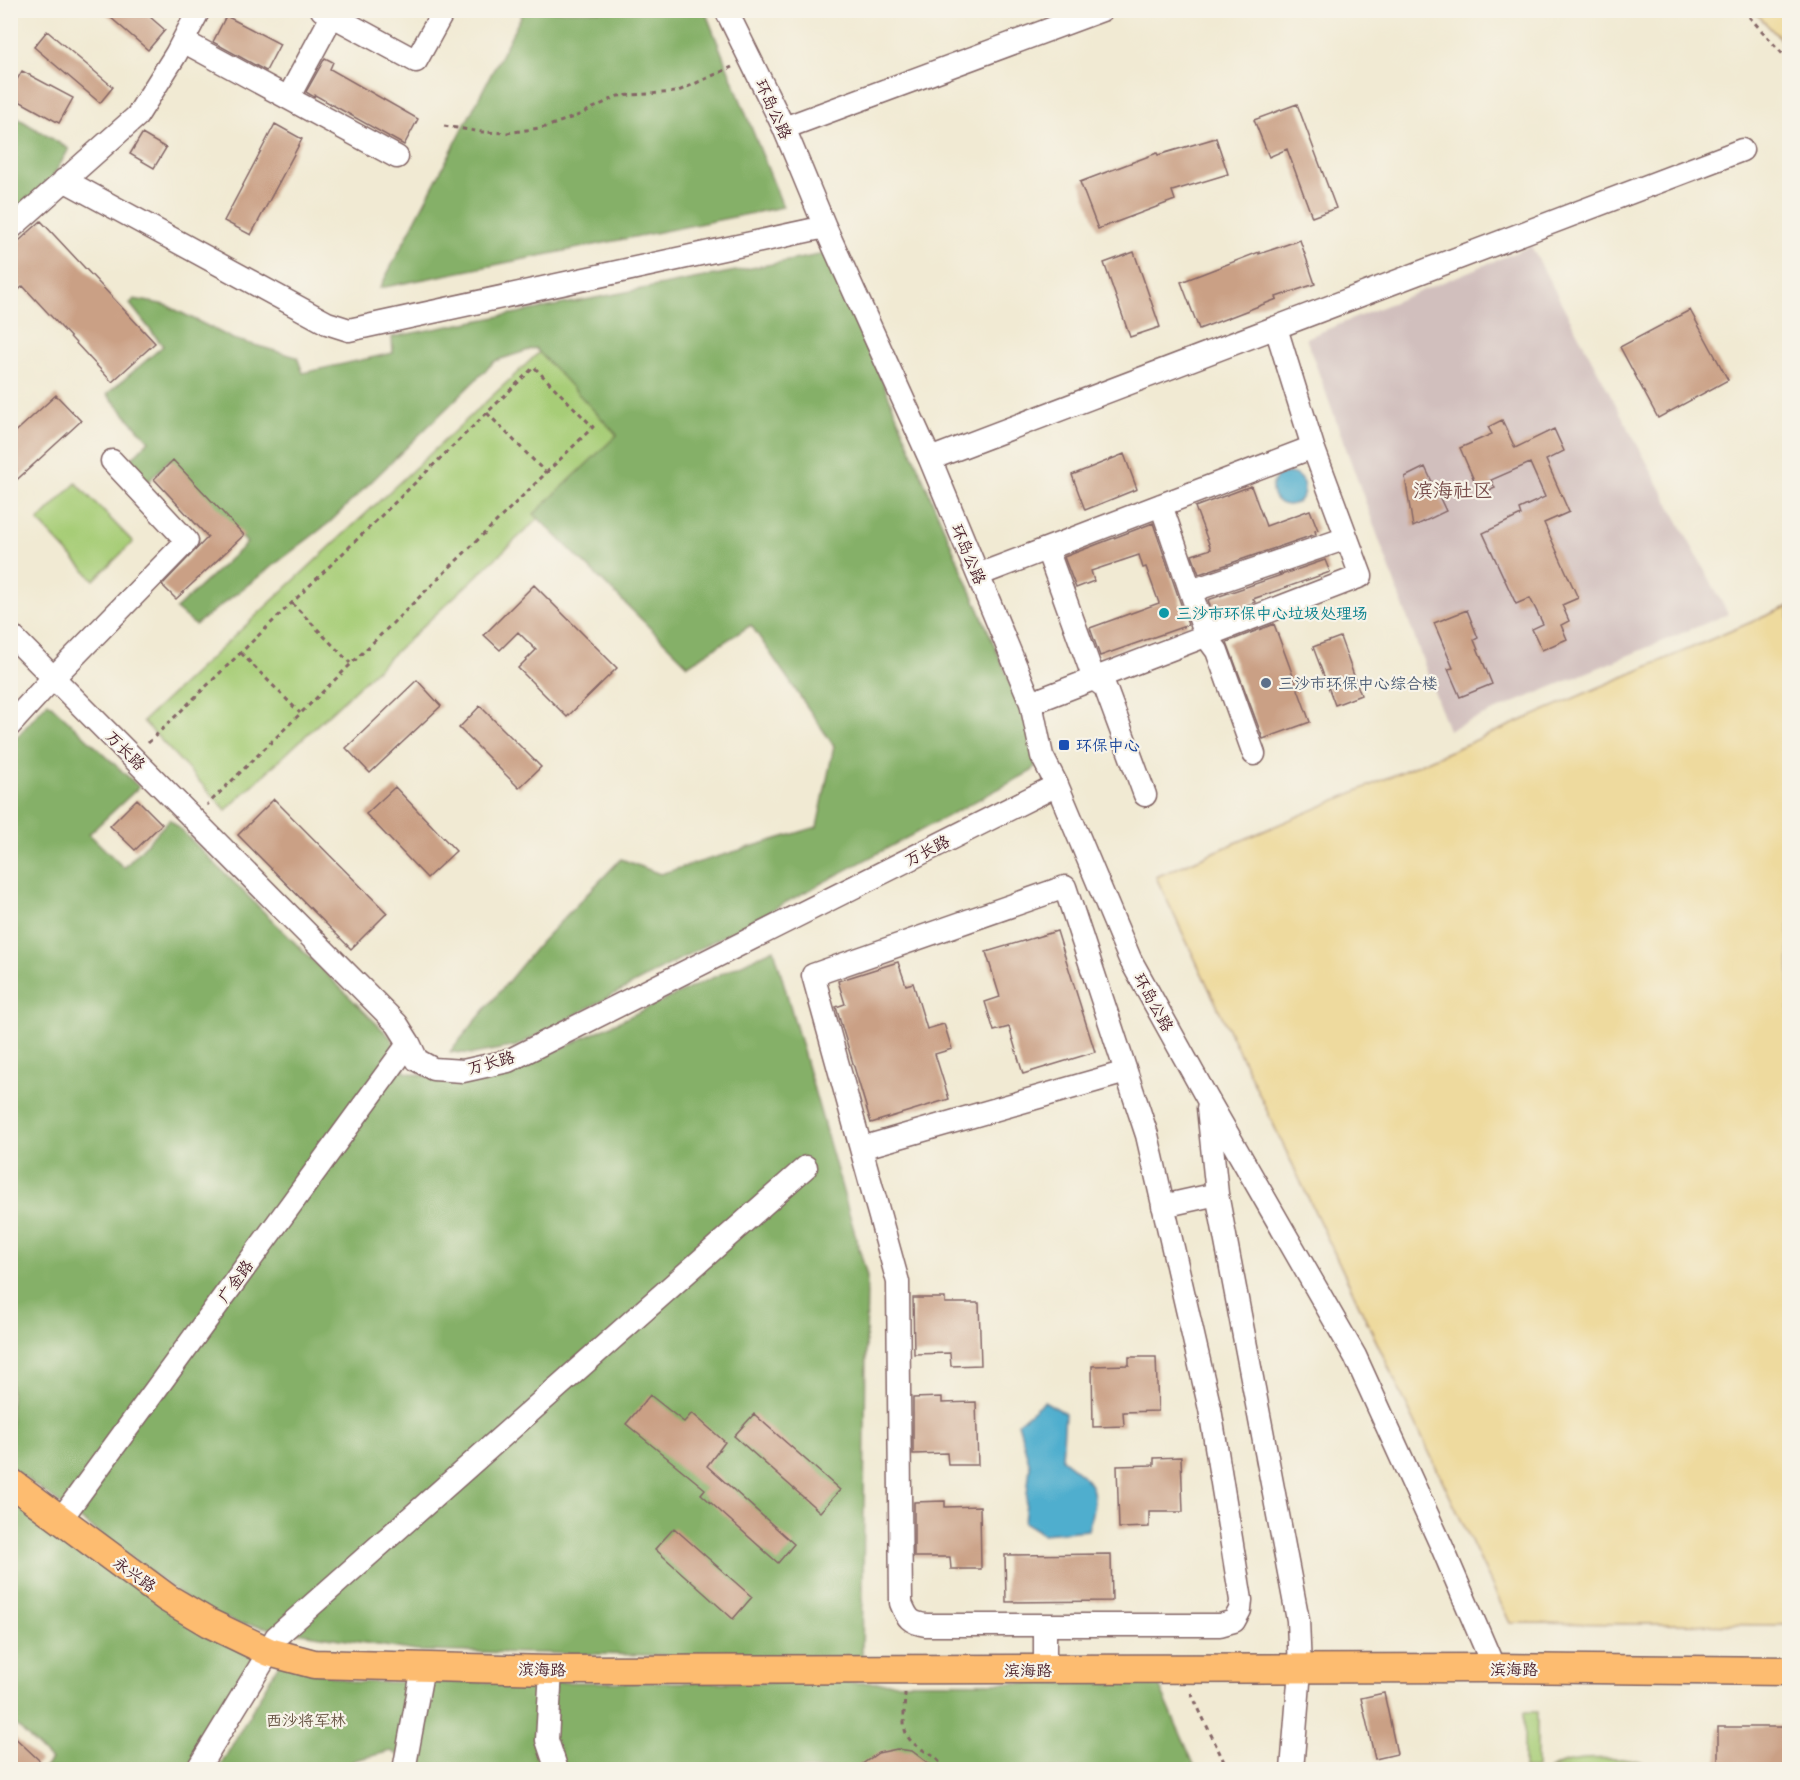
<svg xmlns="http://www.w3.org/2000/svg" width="1800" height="1780" viewBox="0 0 1800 1780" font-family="'Comic Neue','LXGW WenKai TC',sans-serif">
<rect width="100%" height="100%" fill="#f7f3e8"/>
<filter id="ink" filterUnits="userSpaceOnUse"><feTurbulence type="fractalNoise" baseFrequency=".0167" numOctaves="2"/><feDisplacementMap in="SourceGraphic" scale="12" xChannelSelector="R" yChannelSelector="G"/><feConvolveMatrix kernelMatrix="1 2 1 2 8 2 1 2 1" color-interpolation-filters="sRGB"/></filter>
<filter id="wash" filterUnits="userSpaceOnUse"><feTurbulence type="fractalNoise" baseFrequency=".008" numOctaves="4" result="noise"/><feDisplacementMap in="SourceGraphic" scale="24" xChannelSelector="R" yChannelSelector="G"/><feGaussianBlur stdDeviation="1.35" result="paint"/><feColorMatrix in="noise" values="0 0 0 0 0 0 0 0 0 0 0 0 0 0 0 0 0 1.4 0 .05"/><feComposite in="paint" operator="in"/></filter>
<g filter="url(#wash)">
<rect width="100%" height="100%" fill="#f1ead3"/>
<path fill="#d1bfbd" d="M 1531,246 L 1728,614 L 1448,730 L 1306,338 Z"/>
<path fill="#a7cd77" stroke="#787651" stroke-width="1.5" d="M 563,330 L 646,418 L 226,810 L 143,721 Z
M 76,483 L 133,542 L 94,580 L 38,521 Z
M 1524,1712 L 1537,1712 L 1537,1769 L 1524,1769 Z
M 1628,1759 L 1640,1761 L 1656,1769 L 1550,1769 C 1572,1755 1602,1759 1628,1759 Z"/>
<path fill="#85b068" stroke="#68684a" stroke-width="1.5" d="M 524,11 L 705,11 L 783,207 L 380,288 Z
M 11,114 L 69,149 L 52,178 L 11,215 Z
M 829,253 L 937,512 L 1042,756 L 1032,771 L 517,1046 L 473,1054 L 450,1052 L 539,944 L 621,859 L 660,874 L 817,827 L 834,746 L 751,625 L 688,665 L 534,514 L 617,435 L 535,348 L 495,361 L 329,523 L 195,625 L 176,609 L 247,543 L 170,459 L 146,484 L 127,463 L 149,441 L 107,394 L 163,346 L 130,304 L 134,299 L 166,305 L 233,339 L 297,357 L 303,373 L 393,353 L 392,337 Z
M 48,702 L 139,787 L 89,834 L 124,868 L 170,819 L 391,1038 L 405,1072 L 451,1081 L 517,1069 L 774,949 L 867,1276 L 862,1659 L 416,1651 L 238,1623 L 199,1608 L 11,1467 L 10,745 Z
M 10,1495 L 259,1658 L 187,1769 L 44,1769 L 51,1760 L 11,1720 Z
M 279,1663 L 356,1682 L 1158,1683 L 1196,1769 L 428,1770 L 391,1751 L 355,1760 L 344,1769 L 218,1770 Z"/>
<path fill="#eeda9e" stroke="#9c7c64" stroke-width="1.5" d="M 1754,11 L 1789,11 L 1789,48 Z
M 1789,606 L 1789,1625 L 1510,1623 L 1156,877 Z"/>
<path fill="#50aece" stroke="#4d667c" stroke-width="1.5" d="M1272 489a16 16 0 1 1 32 0a16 16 0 1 1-32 0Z
M 1044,1401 L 1065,1413 L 1062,1459 C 1097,1486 1099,1487 1088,1530 L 1043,1534 L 1024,1522 L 1030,1466 L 1018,1423 Z"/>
<g id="blocks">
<path fill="#caa085" d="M 102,10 L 142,10 L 165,30 L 148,50 Z
M 226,16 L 280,44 L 266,71 L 213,42 Z
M 47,31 L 113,87 L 100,103 L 34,47 Z
M 325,58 L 333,62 L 330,69 L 418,119 L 404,145 L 315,95 L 314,97 L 306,92 Z
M 22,71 L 73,98 L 59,123 L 10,96 L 10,92 Z
M 1297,104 L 1336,208 L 1312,217 L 1287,149 L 1269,157 L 1254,120 Z
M 275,124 L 302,139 L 251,235 L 224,221 Z
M 142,134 L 166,148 L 154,168 L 130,154 Z
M 1216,138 L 1228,174 L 1172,191 L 1175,200 L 1098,229 L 1080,182 L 1157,153 L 1158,155 Z
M 41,221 L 155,343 L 112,382 L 23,286 L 10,298 L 10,249 Z
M 1300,240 L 1315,284 L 1276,297 L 1277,299 L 1199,329 L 1181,282 L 1259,252 L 1259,254 Z
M 1134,252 L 1160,327 L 1130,337 L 1104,263 Z
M 1690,310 L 1728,380 L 1658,418 L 1620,347 Z
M 56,395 L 81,421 L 10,486 L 10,437 Z
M 1502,420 L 1515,448 L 1554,429 L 1564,451 L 1546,460 L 1569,512 L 1544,523 L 1578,598 L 1562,605 L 1569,621 L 1561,625 L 1567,639 L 1542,650 L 1532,629 L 1543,624 L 1530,598 L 1516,604 L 1483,533 L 1521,515 L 1519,509 L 1545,497 L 1530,463 L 1491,480 L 1495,488 L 1480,494 L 1460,448 L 1492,434 L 1488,427 Z
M 1124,454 L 1137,489 L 1085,510 L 1072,475 Z
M 173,460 L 244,535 L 176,599 L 162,585 L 208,537 L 154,479 Z
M 1425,467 L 1446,511 L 1413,527 L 1405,477 Z
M 1251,486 L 1266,526 L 1310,510 L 1318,530 L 1315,531 L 1316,534 L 1199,574 L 1192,555 L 1211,549 L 1195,507 Z
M 1153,523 L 1188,625 L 1100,656 L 1090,628 L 1159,603 L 1146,567 L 1143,568 L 1139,555 L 1091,571 L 1094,581 L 1076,588 L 1064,557 Z
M 1325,560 L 1330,572 L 1253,599 L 1255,602 L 1214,618 L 1208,600 Z
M 534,585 L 617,668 L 567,717 L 518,668 L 536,650 L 518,632 L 500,650 L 484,635 Z
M 1467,610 L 1478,638 L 1474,640 L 1492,684 L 1460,697 L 1448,669 L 1453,668 L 1434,623 Z
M 1274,624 L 1310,722 L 1263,739 L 1227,642 Z
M 1340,637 L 1361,695 L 1335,705 L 1313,647 Z
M 417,680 L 441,706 L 370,773 L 346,748 Z
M 480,706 L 541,767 L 519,788 L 459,728 Z
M 395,787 L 456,851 L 427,878 L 366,814 Z
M 137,799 L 162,824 L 135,850 L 110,826 Z
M 274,799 L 387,913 L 351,949 L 238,835 Z
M 1057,931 L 1095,1052 L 1023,1074 L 1009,1027 L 994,1031 L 985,1002 L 1000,997 L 986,952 Z
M 898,962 L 906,985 L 913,983 L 927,1029 L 944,1024 L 952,1049 L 935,1054 L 949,1099 L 871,1123 L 836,1007 L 845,1004 L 838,981 Z
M 913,1298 L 945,1298 L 945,1303 L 979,1303 L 981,1365 L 951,1366 L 950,1353 L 914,1354 Z
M 1129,1357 L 1156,1357 L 1158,1411 L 1123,1412 L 1124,1426 L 1093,1427 L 1092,1366 L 1129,1365 Z
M 650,1395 L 684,1422 L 692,1413 L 725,1442 L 707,1466 L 794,1544 L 778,1563 L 701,1494 L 705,1489 L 626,1424 Z
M 942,1397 L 942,1403 L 976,1402 L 978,1465 L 948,1465 L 947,1453 L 913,1454 L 913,1398 Z
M 754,1414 L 840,1490 L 820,1512 L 734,1436 Z
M 1181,1457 L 1183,1512 L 1149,1512 L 1149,1527 L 1119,1528 L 1117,1466 L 1154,1465 L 1154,1458 Z
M 945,1501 L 945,1507 L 980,1506 L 981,1569 L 951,1569 L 950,1557 L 914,1557 L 914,1502 Z
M 674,1528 L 752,1597 L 733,1619 L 655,1549 Z
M 1111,1554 L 1112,1601 L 1006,1602 L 1005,1555 Z
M 1384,1693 L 1397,1754 L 1375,1759 L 1361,1698 Z
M 1718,1727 L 1790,1727 L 1790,1770 L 1718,1770 Z
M 10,1733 L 40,1761 L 32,1770 L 10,1770 Z
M 897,1749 L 912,1751 L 937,1770 L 854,1770 L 878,1753 Z"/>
</g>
</g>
<g filter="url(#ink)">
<use href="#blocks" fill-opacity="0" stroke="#846666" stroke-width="1.5"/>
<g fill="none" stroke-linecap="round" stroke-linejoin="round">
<defs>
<path id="minor" d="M 322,10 L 416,61 L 444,10
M 726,10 L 784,128 L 825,227 L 930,459 L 1031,703 L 1042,756 L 1057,785 L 1130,959 L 1207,1098 L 1355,1356 L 1442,1547 L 1494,1668
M 183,41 L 397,157
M 288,98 L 332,16
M 784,128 L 1102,10
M 64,180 L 327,323 L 349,330 L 825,227
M 10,229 L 137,116 L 176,54 L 199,10
M 1276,328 L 1313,447
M 930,459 L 1742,150
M 1161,505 L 1206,636 L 1217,651 L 1254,754
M 1047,549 L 1094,679 L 1105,687 L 1145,795
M 978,575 L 1313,447 L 1361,576 L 1031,703
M 1191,591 L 1347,538
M 10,634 L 397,1024 L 409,1043 L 417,1060 L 433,1069 L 463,1071 L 508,1061 L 1057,785
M 10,725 L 53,678 L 187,541 L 112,461
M 1065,887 L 1147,1135 L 1210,1409 L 1241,1600 L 1240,1610 L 1234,1621 L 1220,1625 L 926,1625 C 910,1623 907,1618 901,1603 L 898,1282 L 813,975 Z
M 1208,1108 L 1217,1194 L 1298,1620 L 1300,1670 L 1292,1770
M 861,1148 L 1126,1072
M 1163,1206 L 1217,1194
M 61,1519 L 409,1043
M 1045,1625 L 1045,1670
M 551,1670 L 547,1740 L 557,1770
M 197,1770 L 269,1652 L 276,1637 L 806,1167
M 404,1770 L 423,1667"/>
<path id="major" d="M 10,1482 L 167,1598 L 209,1623 L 269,1652 L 314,1664 L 551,1670 L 1494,1668 L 1790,1671"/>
</defs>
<use href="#minor" stroke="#846666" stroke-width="25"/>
<use href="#major" stroke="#846666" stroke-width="31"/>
<path stroke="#846666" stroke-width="3" stroke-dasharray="4.5 4.5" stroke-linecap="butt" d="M 1743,10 L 1790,62
M 444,126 L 482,132 L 507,133 L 546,127 L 579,115 L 618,96 L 676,92 L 732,67
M 487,413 L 546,473
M 292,603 L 350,663
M 241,653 L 300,713
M 148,743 L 534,367 L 593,427 L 207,805
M 905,1693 C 905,1703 902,1724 906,1733 C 912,1750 938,1752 944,1770
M 1191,1693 L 1228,1770"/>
<use href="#minor" stroke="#fff" stroke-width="22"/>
<use href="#major" stroke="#fdbc70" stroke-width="28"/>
</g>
</g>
<circle fill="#0f9aa8" stroke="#f7f3e8" stroke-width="2" cx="1164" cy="613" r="6"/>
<circle fill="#5c6f8a" stroke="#f7f3e8" stroke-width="2" cx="1266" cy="683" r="6"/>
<rect fill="#1a4fb4" stroke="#f7f3e8" stroke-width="2" x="1058" y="739" width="12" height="12" rx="3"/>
<g text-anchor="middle" stroke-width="4.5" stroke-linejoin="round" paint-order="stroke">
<g font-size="16" fill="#4a1f2b" stroke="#f7f3e8">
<text transform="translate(774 109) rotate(65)" y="6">环岛公路</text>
<text transform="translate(969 554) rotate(67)" y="6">环岛公路</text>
<text transform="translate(126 750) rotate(45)" y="6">万长路</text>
<text transform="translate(927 850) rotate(-27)" y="6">万长路</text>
<text transform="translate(1154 1002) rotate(61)" y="6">环岛公路</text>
<text transform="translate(491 1062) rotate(-15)" y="6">万长路</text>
<text transform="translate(235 1281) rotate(-54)" y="6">广金路</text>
<text transform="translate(135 1574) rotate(36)" y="6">永兴路</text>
<text transform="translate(542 1669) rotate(1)" y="6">滨海路</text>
<text x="1514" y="1675">滨海路</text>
<text x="1028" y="1676">滨海路</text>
</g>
<g font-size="16" fill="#0d838f" stroke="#f7f3e8" text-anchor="start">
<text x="1176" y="619">三沙市环保中心垃圾处理场</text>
</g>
<g font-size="16" fill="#4e5e75" stroke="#f7f3e8" text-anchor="start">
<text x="1278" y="689">三沙市环保中心综合楼</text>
</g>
<g font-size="16" fill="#164399" stroke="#f7f3e8" text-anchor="start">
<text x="1076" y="751">环保中心</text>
</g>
<g font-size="16" fill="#665342" stroke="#f7f3e8">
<text x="306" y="1726">西沙将军林</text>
</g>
<g font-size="20" fill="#774c4a" stroke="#f7f3e8">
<text x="1453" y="497">滨海社区</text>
</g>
</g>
<rect width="1800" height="1780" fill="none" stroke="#f7f3e8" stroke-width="36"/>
</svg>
